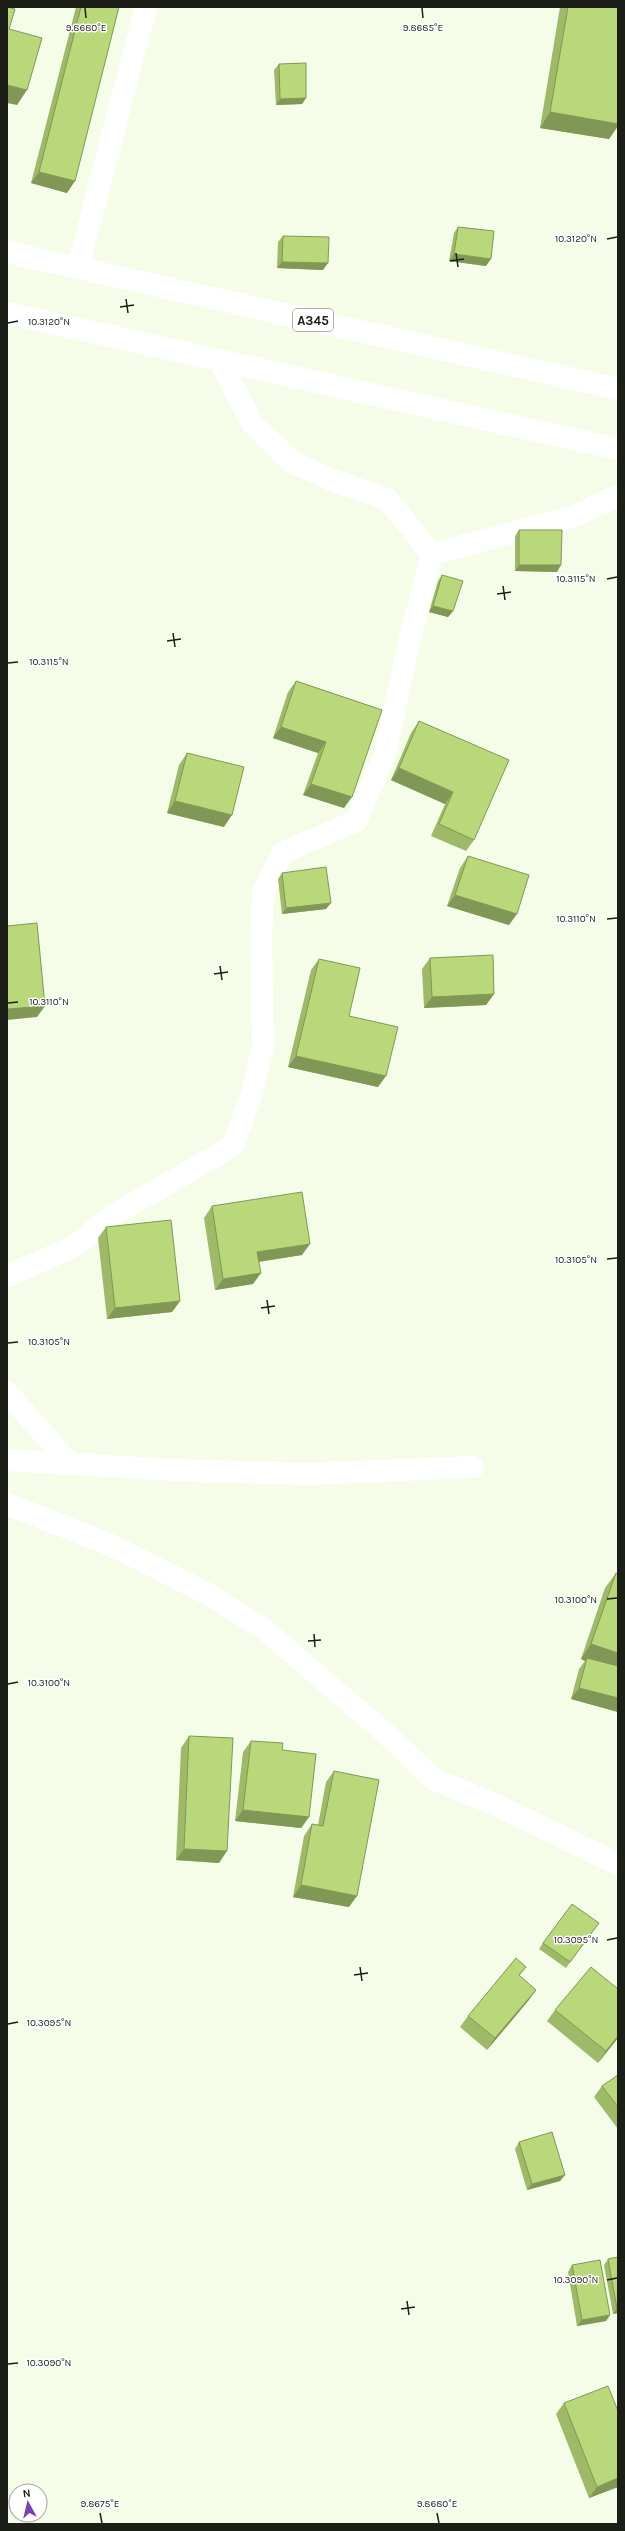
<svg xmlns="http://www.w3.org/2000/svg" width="625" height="2531" viewBox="0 0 625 2531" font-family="Karla,sans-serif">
<rect width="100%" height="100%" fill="#f5fde9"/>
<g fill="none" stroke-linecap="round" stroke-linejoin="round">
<path stroke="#fff" stroke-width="22" d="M 78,267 L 146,7
M 220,361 L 252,423 L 292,462 L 332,480 L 387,499 L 432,554
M 432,554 L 572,517 L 618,496
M 7,1276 L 73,1247 L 113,1215 L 233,1146 L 252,1093 L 263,1045 L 261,938 L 263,893 L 282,853 L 356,821 L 385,755 L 407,651 L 432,554
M 7,1392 L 69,1463
M 7,1460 L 173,1470 L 309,1474 L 473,1467
M 7,1504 L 113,1546 L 208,1594 L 264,1629 L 393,1740 L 433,1779 L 494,1804 L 618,1864"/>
<path stroke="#fff" stroke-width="22" d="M 7,252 L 618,389
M 7,313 L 618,449"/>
</g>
<path fill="#9eba68" d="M 76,7 L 119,7 L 67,193 L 31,183 Z
M 560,7 L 618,7 L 618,126 L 609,139 L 540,128 Z
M 279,64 L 306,98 L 302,104 L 276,105 L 274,70 Z
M 458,227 L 486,266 L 449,261 L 454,233 Z
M 283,236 L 323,270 L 277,268 L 278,242 Z
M 519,530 L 557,572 L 515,571 L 515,536 Z
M 442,575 L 453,611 L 448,617 L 429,612 L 438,581 Z
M 296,681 L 382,710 L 344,808 L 303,795 L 318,753 L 273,738 L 288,692 Z
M 419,721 L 474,840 L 466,851 L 431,836 L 445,804 L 391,780 L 411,733 Z
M 187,753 L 224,827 L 167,813 L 179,765 Z
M 468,856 L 509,925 L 447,906 L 460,868 Z
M 282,873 L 326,909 L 282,914 L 278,879 Z
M 430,958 L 494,994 L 486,1005 L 424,1008 L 422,969 Z
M 319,959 L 349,1016 L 378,1087 L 288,1067 L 311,970 Z
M 212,1206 L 302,1255 L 259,1262 L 253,1284 L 215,1290 L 204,1218 Z
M 106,1227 L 180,1301 L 172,1312 L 107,1319 L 98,1238 Z
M 616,1573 L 618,1712 L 571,1699 L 579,1669 L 585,1661 L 581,1659 L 605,1588 Z
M 189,1736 L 219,1863 L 176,1860 L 181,1748 Z
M 251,1741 L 282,1750 L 309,1817 L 301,1828 L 235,1821 L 243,1752 Z
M 334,1771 L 349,1907 L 293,1897 L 304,1836 L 312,1824 L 318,1825 L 326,1782 Z
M 599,1923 L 566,1968 L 539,1949 L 543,1943 Z
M 526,1967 L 519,1976 L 536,1990 L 528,2001 L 487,2050 L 460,2027 L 468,2016 Z
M 555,2010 L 618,2038 L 598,2063 L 547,2021 Z
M 618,2075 L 618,2129 L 594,2097 L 602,2086 Z
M 519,2142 L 565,2175 L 560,2181 L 527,2190 L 515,2149 Z
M 618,2257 L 618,2313 L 613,2314 L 604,2265 L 608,2259 Z
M 572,2265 L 610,2315 L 606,2321 L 577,2326 L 568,2272 Z
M 564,2403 L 618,2411 L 618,2487 L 589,2498 L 556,2414 Z"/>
<path fill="#819755" d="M 7,85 L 27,90 L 17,105 L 7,103 Z
M 306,98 L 302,104 L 276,105 L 280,99 Z
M 550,112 L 618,124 L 618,126 L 609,139 L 540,128 Z
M 39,172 L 75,181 L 67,193 L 31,183 Z
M 454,254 L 491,259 L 486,266 L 449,261 Z
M 282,262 L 328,263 L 323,270 L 277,268 Z
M 519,565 L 561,565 L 557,572 L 515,571 Z
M 433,606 L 453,611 L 448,617 L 429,612 Z
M 281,727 L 326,742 L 318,753 L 273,738 Z
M 399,768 L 453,792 L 445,804 L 391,780 Z
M 311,784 L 352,797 L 344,808 L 303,795 Z
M 175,801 L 232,815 L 224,827 L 167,813 Z
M 455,895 L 517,914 L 509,925 L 447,906 Z
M 331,903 L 326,909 L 282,914 L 286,908 Z
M 494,994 L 486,1005 L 424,1008 L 432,997 Z
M 45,1006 L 37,1017 L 7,1020 L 7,1009 Z
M 296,1056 L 386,1076 L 378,1087 L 288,1067 Z
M 310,1244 L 302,1255 L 249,1263 L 257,1252 Z
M 261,1273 L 253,1284 L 215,1290 L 223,1279 Z
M 180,1301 L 172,1312 L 107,1319 L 115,1308 Z
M 591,1644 L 618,1653 L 618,1671 L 587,1658 L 585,1661 L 581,1659 Z
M 579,1688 L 618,1698 L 618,1712 L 571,1699 Z
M 243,1810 L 309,1817 L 301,1828 L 235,1821 Z
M 184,1849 L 227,1851 L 219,1863 L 176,1860 Z
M 301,1885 L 357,1896 L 349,1907 L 293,1897 Z
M 536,1990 L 528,2001 L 487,2050 L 495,2038 Z
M 618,2036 L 618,2038 L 598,2063 L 606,2051 Z
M 565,2175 L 560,2181 L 527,2190 L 532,2184 Z
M 617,2308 L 618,2308 L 618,2313 L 613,2314 Z
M 610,2315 L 606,2321 L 577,2326 L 582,2320 Z
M 618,2478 L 618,2487 L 589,2498 L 597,2487 Z"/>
<path fill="#b8d879" stroke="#819755" d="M 7,7 L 15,9 L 9,29 L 42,38 L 27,90 L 7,85 Z
M 81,7 L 119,7 L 75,181 L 39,172 Z
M 568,7 L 618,7 L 618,124 L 550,112 Z
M 306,63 L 306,98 L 280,99 L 279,64 Z
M 458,227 L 494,231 L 491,259 L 454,254 Z
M 283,236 L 329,237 L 328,263 L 282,262 Z
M 519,530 L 562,530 L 561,565 L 519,565 Z
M 442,575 L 463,581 L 453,611 L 433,606 Z
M 296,681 L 382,710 L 352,797 L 311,784 L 326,742 L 281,727 Z
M 419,721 L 509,760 L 474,840 L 439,824 L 453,792 L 399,768 Z
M 187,753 L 244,767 L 232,815 L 175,801 Z
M 468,856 L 529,875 L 517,914 L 455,895 Z
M 326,867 L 331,903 L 286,908 L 282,873 Z
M 37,923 L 45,1006 L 7,1009 L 7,926 Z
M 493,955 L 494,994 L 432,997 L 430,958 Z
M 319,959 L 360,968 L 349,1016 L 398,1027 L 386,1076 L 296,1056 Z
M 302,1192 L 310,1244 L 257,1252 L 261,1273 L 223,1279 L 212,1206 Z
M 171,1220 L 180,1301 L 115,1308 L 106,1227 Z
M 616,1573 L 618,1574 L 618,1653 L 591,1644 Z
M 587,1658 L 618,1666 L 618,1698 L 579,1688 Z
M 189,1736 L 233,1738 L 227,1851 L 184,1849 Z
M 251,1741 L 283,1743 L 282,1750 L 316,1754 L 309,1817 L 243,1810 Z
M 334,1771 L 379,1780 L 357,1896 L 301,1885 L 312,1824 L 323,1826 Z
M 572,1904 L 599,1923 L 570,1962 L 543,1943 Z
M 516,1958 L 526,1967 L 519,1975 L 536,1990 L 495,2038 L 468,2016 Z
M 591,1967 L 618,1989 L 618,2036 L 606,2051 L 555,2010 Z
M 618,2075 L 618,2107 L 602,2086 Z
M 552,2132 L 565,2175 L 532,2184 L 519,2142 Z
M 618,2257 L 618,2308 L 617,2308 L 608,2259 Z
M 600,2260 L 610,2315 L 582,2320 L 572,2265 Z
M 608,2386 L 618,2411 L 618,2478 L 597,2487 L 564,2403 Z"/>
<path fill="none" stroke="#1c1f18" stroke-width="1.5" d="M 85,8 L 86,18M 422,8 L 423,18M 607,239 L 617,237M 456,253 L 458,267M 450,261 L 464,259M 126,299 L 128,313M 120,307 L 134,305M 8,323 L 18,321M 607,579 L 617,577M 503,586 L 505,600M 497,594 L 511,592M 173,633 L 175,647M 167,641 L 181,639M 8,663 L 18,662M 607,919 L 617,918M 220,966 L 222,980M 214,974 L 228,972M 8,1003 L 18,1002M 607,1259 L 617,1258M 267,1300 L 269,1314M 261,1308 L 275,1306M 8,1343 L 18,1342M 607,1599 L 617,1598M 314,1634 L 315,1647M 308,1641 L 321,1640M 8,1684 L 18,1682M 607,1940 L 617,1938M 360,1967 L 362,1981M 354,1975 L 368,1973M 8,2024 L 18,2022M 607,2280 L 617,2278M 407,2301 L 409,2315M 401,2309 L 415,2307M 8,2364 L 18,2363M 100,2513 L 102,2523M 437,2513 L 439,2523"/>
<g text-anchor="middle" stroke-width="3" stroke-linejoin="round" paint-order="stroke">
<rect fill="#fff" stroke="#60625d" stroke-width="1" x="293" y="309" width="40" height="22" rx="3"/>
<g font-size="13" font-weight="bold" fill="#1c1f18">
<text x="313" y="325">A345</text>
</g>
</g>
<g font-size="10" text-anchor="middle" fill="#1c1f18" stroke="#fff" stroke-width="3" stroke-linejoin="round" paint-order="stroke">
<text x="86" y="31">9.8680°E</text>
<text x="423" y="31">9.8685°E</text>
<text x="576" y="242">10.3120°N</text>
<text x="49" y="325">10.3120°N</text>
<text x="576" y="582">10.3115°N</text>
<text x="49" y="665">10.3115°N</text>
<text x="576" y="922">10.3110°N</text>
<text x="49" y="1005">10.3110°N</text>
<text x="576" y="1263">10.3105°N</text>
<text x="49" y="1345">10.3105°N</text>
<text x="576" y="1603">10.3100°N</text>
<text x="49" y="1686">10.3100°N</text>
<text x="576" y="1943">10.3095°N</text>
<text x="49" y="2026">10.3095°N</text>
<text x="576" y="2283">10.3090°N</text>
<text x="49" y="2366">10.3090°N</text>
<text x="100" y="2507">9.8675°E</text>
<text x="437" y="2507">9.8680°E</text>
</g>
<rect width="625" height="2531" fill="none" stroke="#1c1f18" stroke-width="16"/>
<g transform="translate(28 2503) rotate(352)"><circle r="19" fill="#ffffff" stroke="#a4a5a3"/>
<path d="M0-3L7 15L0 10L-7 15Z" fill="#7f3fb4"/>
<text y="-6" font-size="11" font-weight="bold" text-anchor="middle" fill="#1c1f18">N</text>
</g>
</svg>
